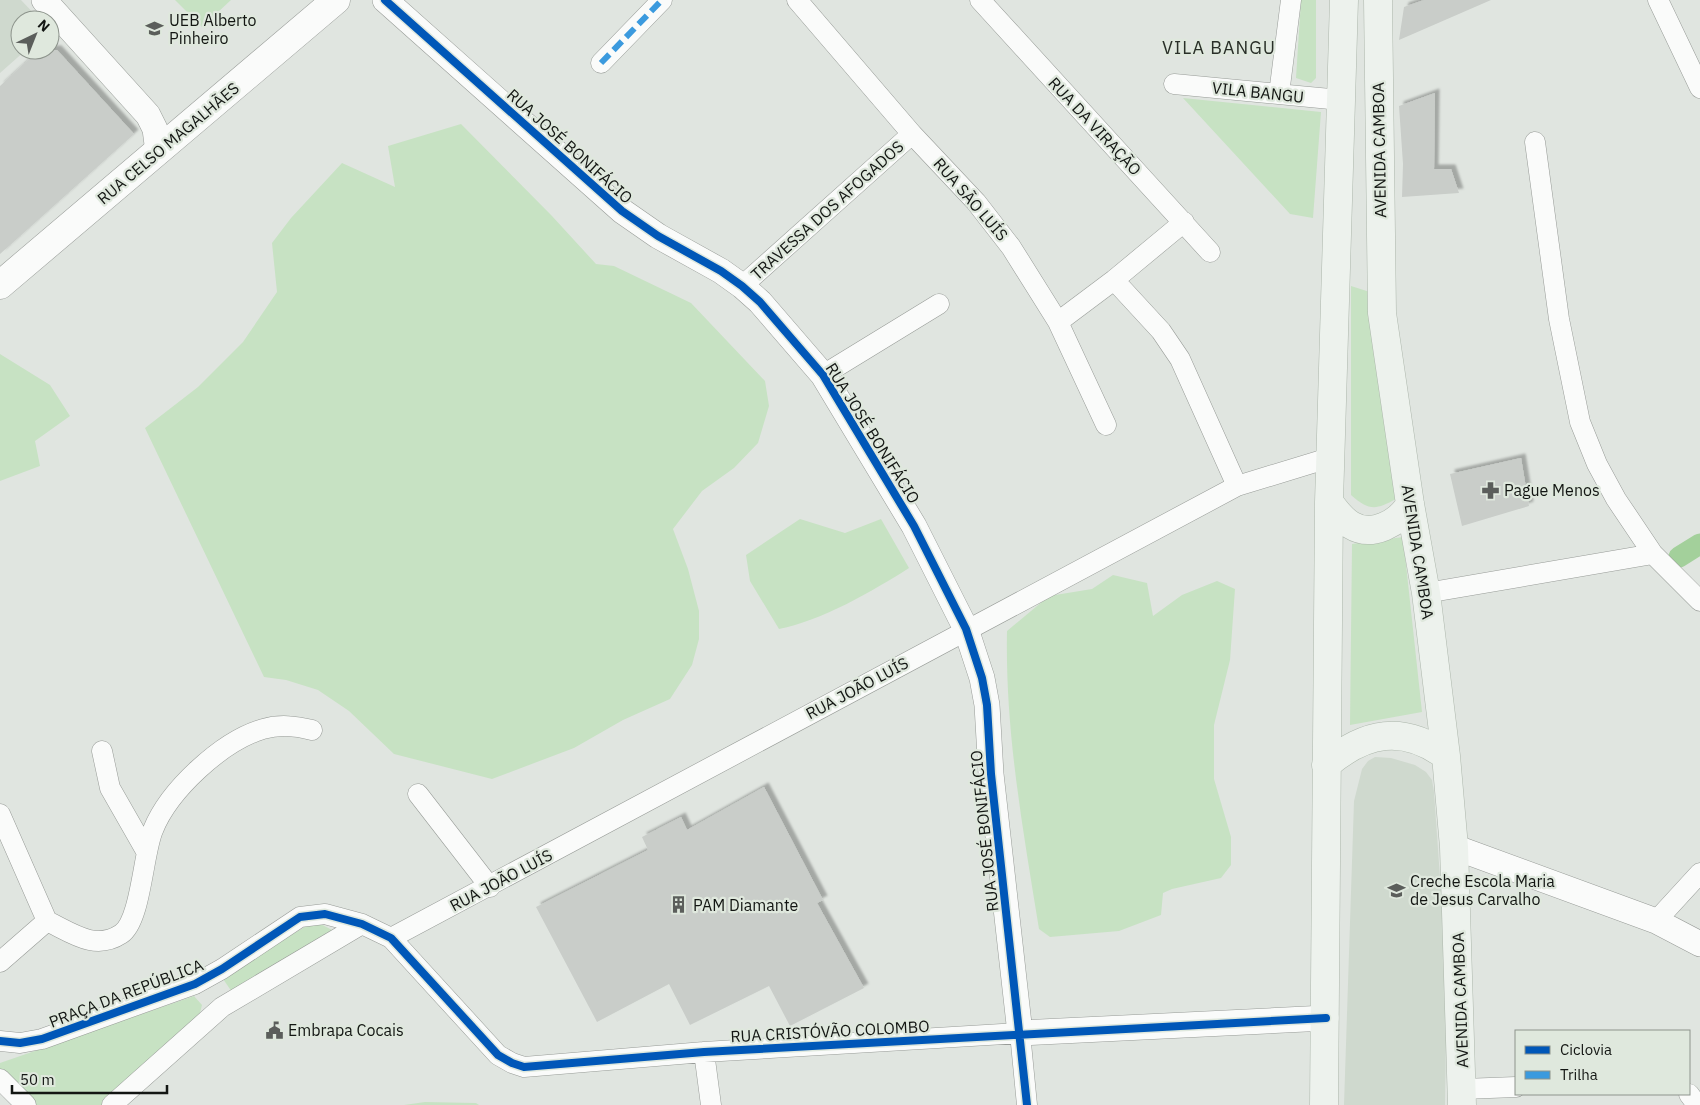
<svg xmlns="http://www.w3.org/2000/svg" width="1700" height="1105" viewBox="0 0 1700 1105" font-family="'IBM Plex Sans',sans-serif">
<defs>
<filter id="shadow"><feDropShadow dx="4.5" dy="-4.5" stdDeviation="1" flood-color="#0004"/></filter>
</defs>
<rect width="100%" height="100%" fill="#e0e5e0"/>
<path fill="#cfd9ce" d="M 0,0 L 21,0 L 40,20 L 20,20 L 20,50 L 26,50 L 0,73 Z
M 1375,757 L 1391,758 L 1415,765 L 1426,772 L 1432,780 L 1434,792 L 1447,978 L 1445,1105 L 1344,1105 L 1354,801 L 1362,769 L 1368,761 Z"/>
<path fill="#c7e2c3" d="M 175,0 L 231,0 L 202,27 Z
M 1301,0 L 1316,0 L 1316,78 L 1311,83 L 1296,78 Z
M 1183,98 L 1321,112 L 1313,218 L 1290,214 Z
M 461,124 L 552,216 L 596,264 L 614,266 L 691,303 L 765,381 L 769,406 L 758,443 L 734,468 L 702,491 L 673,529 L 688,569 L 699,611 L 699,639 L 692,665 L 670,699 L 623,720 L 574,748 L 492,779 L 394,754 L 349,711 L 318,690 L 286,680 L 264,677 L 145,428 L 198,387 L 243,342 L 277,292 L 272,243 L 291,218 L 342,163 L 395,187 L 388,146 Z
M 1351,286 L 1373,293 L 1396,499 C 1376,510 1369,511 1351,495 Z
M 0,354 L 50,385 L 70,416 L 35,441 L 40,466 L 0,481 Z
M 800,519 L 845,533 L 881,519 L 909,568 C 873,591 821,621 779,629 L 750,581 L 746,555 Z
M 1403,537 L 1422,712 L 1350,725 L 1352,544 Z
M 1113,575 L 1147,583 L 1153,616 L 1182,595 L 1217,581 L 1235,589 L 1230,660 L 1214,725 L 1214,779 L 1231,837 L 1231,865 L 1221,878 L 1172,889 L 1163,893 L 1161,915 L 1119,931 L 1050,937 L 1039,929 C 1023,830 1005,732 1007,631 L 1049,596 L 1092,589 Z
M 315,921 L 332,930 L 232,992 L 221,976 Z
M 194,996 L 202,1005 L 200,1013 L 102,1105 L 36,1105 L 0,1071 L 0,1063 Z
M 425,1102 L 476,1103 L 479,1105 L 404,1105 Z"/>
<g fill="none" stroke-linecap="round" stroke-linejoin="round">
<path stroke="#a3d09b" stroke-width="21" d="M 1679,557 L 1700,544"/>
</g>
<path fill="#c9cdc9" filter="url(#shadow)" d="M 1424,0 L 1491,0 L 1399,40 L 1404,7 Z
M 39,50 L 57,50 L 134,134 L 0,254 L 0,86 Z
M 1435,93 L 1434,169 L 1451,169 L 1459,193 L 1402,197 L 1403,164 L 1399,106 Z
M 1521,458 L 1529,506 L 1462,526 L 1450,474 Z
M 764,787 L 823,900 L 817,903 L 864,988 L 790,1026 L 769,986 L 690,1025 L 669,984 L 597,1022 L 536,907 L 648,850 L 642,837 L 681,817 L 687,830 Z"/>
<g fill="none" stroke-linecap="round" stroke-linejoin="round">
<defs>
<path id="minor" d="M 797,0 L 912,134 L 976,202 L 1011,247 L 1058,322 L 1106,425
M 980,0 L 1210,252
M 1658,0 L 1700,88
M 601,63 L 662,0
M 1174,84 L 1341,100
M 1279,94 L 1291,0
M 1535,142 L 1559,319 L 1580,422 L 1597,464 L 1616,499 L 1653,554 L 1700,601
M 1114,280 L 1161,331 L 1180,359 L 1237,486
M 742,286 L 912,134
M 1058,322 L 1114,280 L 1184,222
M 823,375 L 939,304
M 1426,593 L 1653,554
M 102,751 L 110,788 L 146,851
M 418,794 L 490,887
M 0,814 L 47,921
M 47,921 C 72,933 95,951 121,934 C 141,921 143,853 153,830 C 169,790 222,741 263,729 C 280,724 295,726 312,730
M 1656,921 L 1700,873
M 391,938 L 1237,486 L 1332,457
M 0,962 L 47,921
M 0,1041 L 20,1043 L 42,1039 L 195,984 L 222,969 L 300,917 L 325,914 L 362,924 L 391,938 L 498,1055 L 512,1063 L 524,1067 L 704,1052 L 1020,1033 L 1027,1105
M 704,1052 L 711,1105
M 0,1079 L 26,1105
M 1463,1089 L 1516,1087
M 1689,1094 L 1697,1105
M 112,1105 L 222,1007 L 362,924"/>
<path id="tertiary" d="M 44,0 L 148,115 L 155,129 L 158,152
M 385,0 L 622,211 L 658,236 L 721,271 L 742,286 L 760,302 L 823,375 L 914,526 L 966,629 L 982,678 L 987,705 L 991,774 L 1020,1033 L 1326,1018
M 1454,847 L 1656,921 L 1700,944"/>
<path id="secondary" d="M 0,285 L 336,0"/>
<path id="primary" d="M 1378,0 L 1382,313 L 1410,504 L 1426,593 L 1446,756 L 1454,847 L 1462,1105
M 1329,502 C 1336,511 1341,519 1351,525 C 1372,538 1399,523 1410,504
M 1326,765 C 1365,732 1403,724 1446,756
M 1324,1105 L 1329,502 L 1344,0"/>
</defs>
<use href="#minor" stroke="#979b97" stroke-width="21"/>
<use href="#tertiary" stroke="#979b97" stroke-width="26"/>
<use href="#secondary" stroke="#979b97" stroke-width="29"/>
<use href="#primary" stroke="#acb6ab" stroke-width="29"/>
<use href="#minor" stroke="#fafbfa" stroke-width="20"/>
<use href="#tertiary" stroke="#fafbfa" stroke-width="25"/>
<use href="#secondary" stroke="#fafbfa" stroke-width="28"/>
<use href="#primary" stroke="#edf2ed" stroke-width="28"/>
<path stroke="#3b9ade" stroke-width="6" stroke-dasharray="12 6" stroke-linecap="butt" d="M 601,63 L 662,0"/>
<defs>
<path id="cycleway" d="M 385,0 L 622,211 L 658,236 L 721,271 L 742,286 L 760,302 L 823,375 L 914,526 L 966,629 L 982,678 L 987,705 L 991,774 L 1027,1105
M 0,1041 L 20,1043 L 42,1039 L 195,984 L 222,969 L 300,917 L 325,914 L 362,924 L 391,938 L 498,1055 L 512,1063 L 524,1067 L 704,1052 L 1326,1018"/>
</defs>
<use href="#cycleway" stroke="#dfe8dd" stroke-width="11"/>
<use href="#cycleway" stroke="#0057b8" stroke-width="8"/>
</g>
<defs>
<symbol id="school-bare" viewBox="-9 -9 18 18"><path d="M0-5L7-2L0 1L-7-2ZM-4 1L0 2.5L4 1V4Q0 6-4 4Z" fill="#5b5e5b" stroke="#dfe8dd" stroke-width="2.5" paint-order="stroke"/></symbol>
<symbol id="pharmacy-bare" viewBox="-9 -9 18 18"><path d="M-2-6h4v4h4v4h-4v4h-4v-4h-4v-4h4Z" fill="#5b5e5b" stroke="#dfe8dd" stroke-width="2.5" paint-order="stroke"/></symbol>
<symbol id="building-bare" viewBox="-9 -9 18 18"><path d="M-4-6H4V6H1V3H-1V6H-4ZM-2.5-4.3h1.7v1.8h-1.7ZM.8-4.3h1.7v1.8H.8ZM-2.5-1h1.7V.8h-1.7ZM.8-1h1.7V.8H.8Z" fill="#5b5e5b" stroke="#dfe8dd" stroke-width="2.5" paint-order="stroke"/></symbol>
<symbol id="civic-bare" viewBox="-9 -9 18 18"><path d="M-.6-6.5H3V-4.5H.6V-3L4-1V1h2V6H-6V1h2V-1L-.6-3ZM-1.2 2.5V6h2.4V2.5Z" fill="#5b5e5b" stroke="#dfe8dd" stroke-width="2.5" paint-order="stroke"/></symbol>
</defs>
<g fill-rule="evenodd">
<use href="#school-bare" x="142" y="16" width="25" height="25"/>
<use href="#pharmacy-bare" x="1478" y="478" width="25" height="25"/>
<use href="#school-bare" x="1384" y="878" width="25" height="25"/>
<use href="#building-bare" x="666" y="892" width="25" height="25"/>
<use href="#civic-bare" x="262" y="1018" width="25" height="25"/>
</g>
<g text-anchor="middle" stroke-width="4.5" stroke-linejoin="round" paint-order="stroke">
<g font-size="16" fill="#131613" stroke="#dfe8dd" text-anchor="start">
<text x="169" y="26">UEB Alberto<tspan x="169" dy="18">Pinheiro</tspan></text>
<text x="1504" y="496">Pague Menos</text>
<text x="1410" y="887">Creche Escola Maria<tspan x="1410" dy="18">de Jesus Carvalho</tspan></text>
<text x="693" y="911">PAM Diamante</text>
<text x="288" y="1036">Embrapa Cocais</text>
</g>
<g font-size="16" fill="#131613" stroke="#dfe8dd">
<text transform="translate(1258 92) rotate(6)" y="6">VILA BANGU</text>
<text transform="translate(1095 126) rotate(47)" y="6">RUA DA VIRAÇÃO</text>
<text transform="translate(168 143) rotate(-40)" y="6">RUA CELSO MAGALHÃES</text>
<text transform="translate(570 146) rotate(42)" y="6">RUA JOSÉ BONIFÁCIO</text>
<text transform="translate(1379 150) rotate(-91)" y="6">AVENIDA CAMBOA</text>
<text transform="translate(971 199) rotate(49)" y="6">RUA SÃO LUÍS</text>
<text transform="translate(827 210) rotate(-42)" y="6">TRAVESSA DOS AFOGADOS</text>
<text transform="translate(873 433) rotate(58)" y="6">RUA JOSÉ BONIFÁCIO</text>
<text transform="translate(1418 552) rotate(81)" y="6">AVENIDA CAMBOA</text>
<text transform="translate(857 688) rotate(-28)" y="6">RUA JOÃO LUÍS</text>
<text transform="translate(984 831) rotate(-96)" y="6">RUA JOSÉ BONIFÁCIO</text>
<text transform="translate(501 880) rotate(-28)" y="6">RUA JOÃO LUÍS</text>
<text transform="translate(126 993) rotate(-21)" y="6">PRAÇA DA REPÚBLICA</text>
<text transform="translate(1460 1000) rotate(-92)" y="6">AVENIDA CAMBOA</text>
<text transform="translate(830 1031) rotate(-3)" y="6">RUA CRISTÓVÃO COLOMBO</text>
</g>
<g font-size="18" letter-spacing="1" fill="#292f28" stroke="#dfe8dd">
<text x="1219" y="54">VILA BANGU</text>
</g>
</g>
<rect x="1515" y="1030" width="175" height="65" fill="#dfe8dd" stroke="#8d948c"/>
<rect x="1525" y="1046" width="25" height="8" fill="#0057b8" stroke="#8d948c"/>
<text x="1560" y="1055" font-size="15" fill="#131613">Ciclovia</text>
<rect x="1525" y="1071" width="25" height="8" fill="#3b9ade" stroke="#8d948c"/>
<text x="1560" y="1080" font-size="15" fill="#131613">Trilha</text>
<g transform="translate(35 35) rotate(43)"><circle r="24" fill="#dfe8dd" stroke="#8d948c"/>
<path d="M0-4L9 19L0 12L-9 19Z" fill="#5b5e5b"/>
<text y="-8" font-size="14" font-weight="bold" text-anchor="middle" fill="#131613">N</text>
</g>
<path d="M12 1085v8h155v-8" fill="none" stroke="#131613" stroke-width="2.5"/>
<text x="20" y="1085" font-size="15" fill="#131613" stroke="#dfe8dd" stroke-width="4" paint-order="stroke">50 m</text>
</svg>
